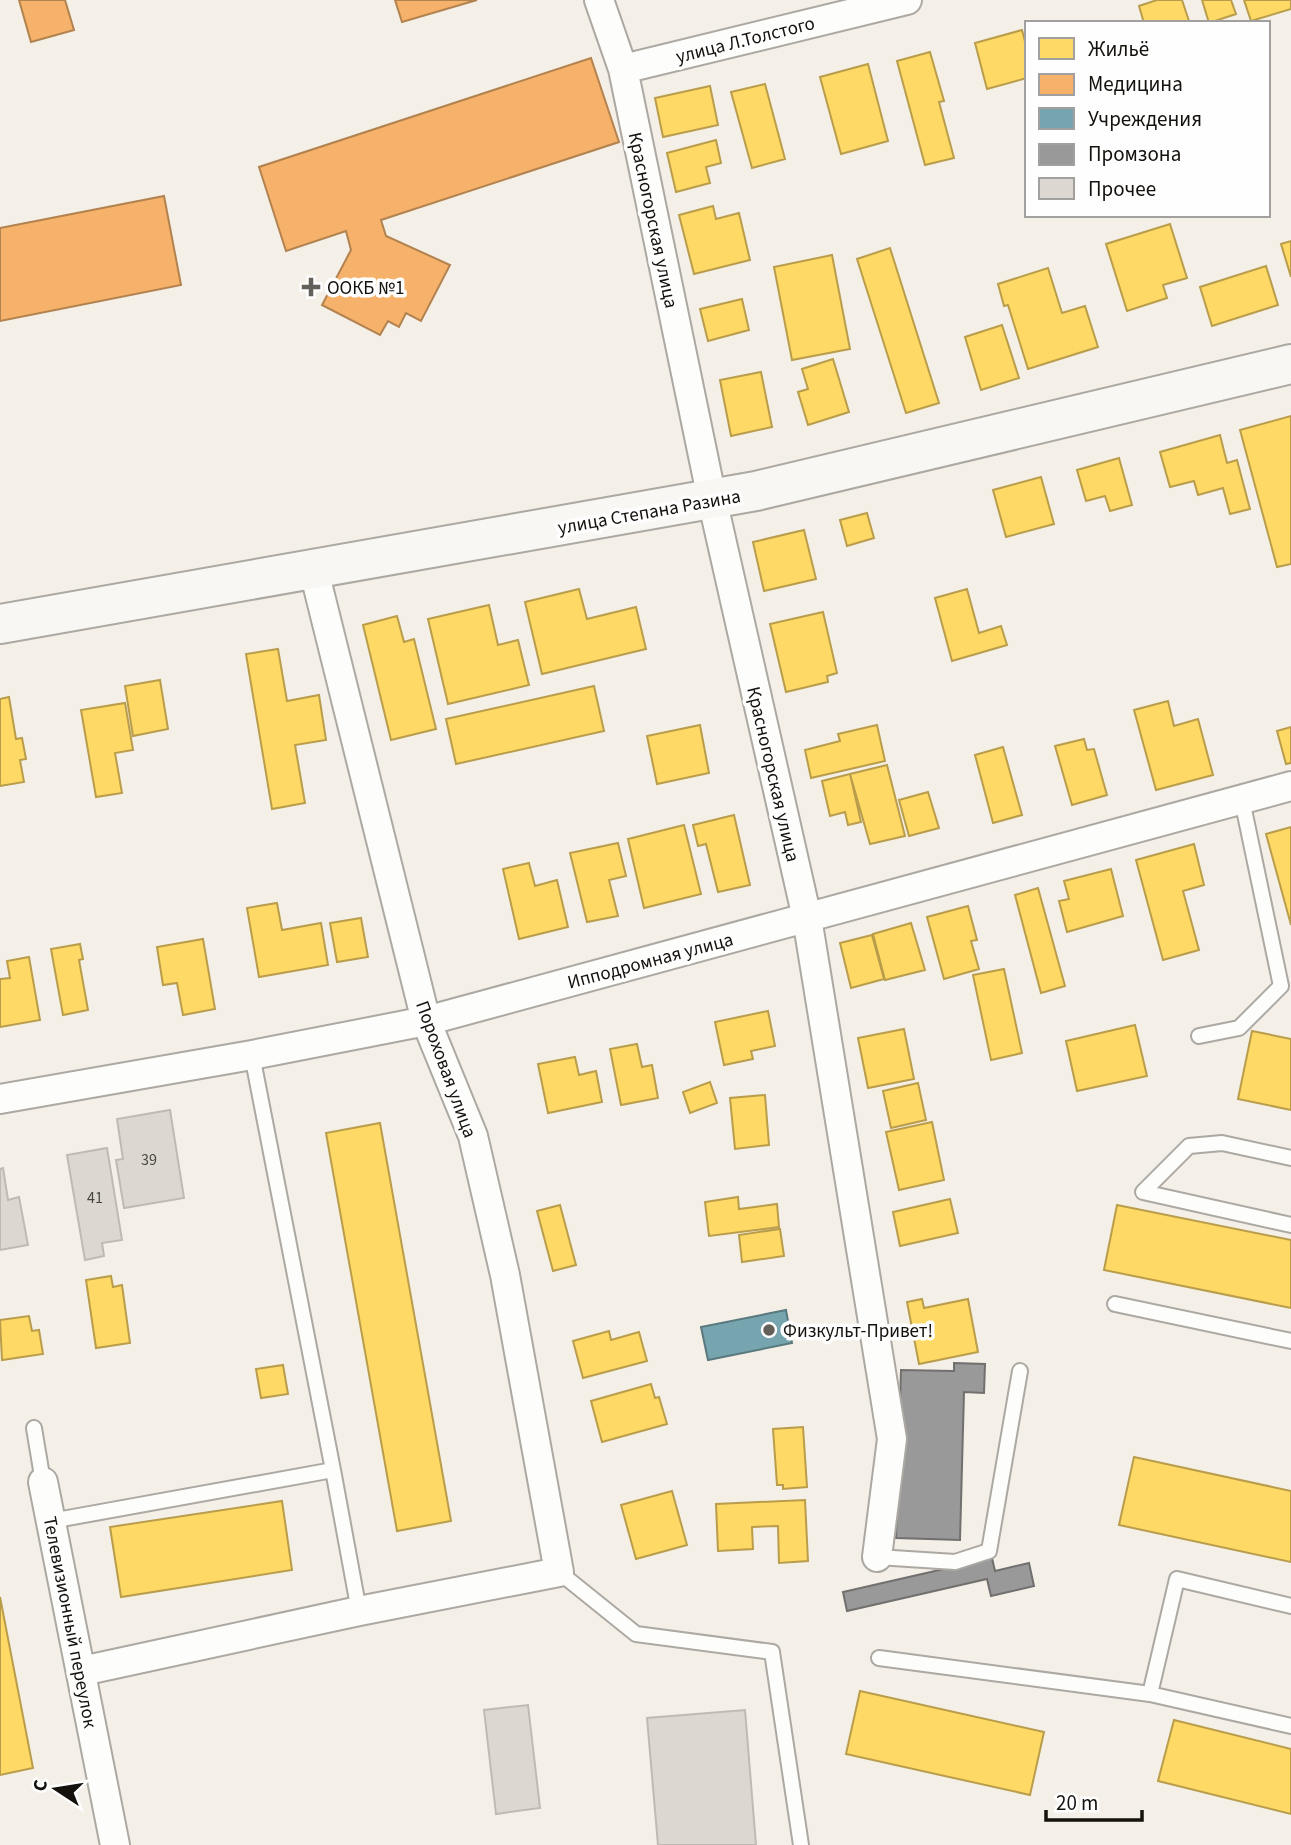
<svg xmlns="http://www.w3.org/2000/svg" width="1291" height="1845" viewBox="0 0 1291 1845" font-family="'Source Sans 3',sans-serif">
<rect width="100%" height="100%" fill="#f4efe7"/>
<path fill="#ffd966" stroke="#b99d4b" stroke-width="2" d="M 1157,0 L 1182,0 L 1189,21 L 1144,23 L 1139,6 Z
M 1202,0 L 1231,0 L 1236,14 L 1209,23 Z
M 1244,0 L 1291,0 L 1291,9 L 1251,21 Z
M 1022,30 L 1027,49 L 1027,78 L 987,89 L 975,43 Z
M 930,52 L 944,101 L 939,102 L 954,158 L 925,165 L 897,61 Z
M 868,64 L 888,141 L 841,154 L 820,77 Z
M 765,84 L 785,159 L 752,168 L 731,92 Z
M 710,86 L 718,125 L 663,137 L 655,98 Z
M 716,140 L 721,163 L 706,167 L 710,183 L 676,192 L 667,153 Z
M 713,206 L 716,219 L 739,213 L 750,260 L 694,274 L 679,215 Z
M 1170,224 L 1187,278 L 1163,285 L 1167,298 L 1127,311 L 1106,244 Z
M 1291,241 L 1291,277 L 1281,244 Z
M 890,248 L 939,403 L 906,413 L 857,259 Z
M 832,255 L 850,349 L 792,360 L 774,267 Z
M 1266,266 L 1278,305 L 1212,326 L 1200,287 Z
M 1048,268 L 1062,313 L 1085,306 L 1098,347 L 1028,369 L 1008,305 L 1004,306 L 998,284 Z
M 742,299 L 749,330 L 708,341 L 700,309 Z
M 1002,325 L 1019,378 L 981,390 L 965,337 Z
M 833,359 L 849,412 L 808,425 L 798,392 L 808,389 L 802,369 Z
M 761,372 L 772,427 L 731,436 L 720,380 Z
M 1291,416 L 1291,564 L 1277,567 L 1240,430 Z
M 1220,435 L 1227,463 L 1237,460 L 1250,509 L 1230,514 L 1223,488 L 1198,495 L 1194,481 L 1170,487 L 1160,452 Z
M 1119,458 L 1132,505 L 1110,511 L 1105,496 L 1086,501 L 1077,470 Z
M 1041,477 L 1054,524 L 1006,537 L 993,490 Z
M 867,513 L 874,538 L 847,546 L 840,520 Z
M 804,530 L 816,579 L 764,591 L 753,542 Z
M 579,589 L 587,619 L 636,607 L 646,649 L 542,674 L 525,602 Z
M 967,589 L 979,633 L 1001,626 L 1007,645 L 952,661 L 935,598 Z
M 489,605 L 498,645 L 518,640 L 529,685 L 448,704 L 428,619 Z
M 823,612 L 837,673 L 827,676 L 828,682 L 786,692 L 770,624 Z
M 397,616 L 404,642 L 414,639 L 436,729 L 391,740 L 363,625 Z
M 278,649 L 287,701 L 319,695 L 326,740 L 295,745 L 305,803 L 272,809 L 246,654 Z
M 160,680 L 168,729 L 133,736 L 125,686 Z
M 594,686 L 604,731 L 456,764 L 446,719 Z
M 9,697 L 16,739 L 22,738 L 26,759 L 20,760 L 24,782 L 0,786 L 0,699 Z
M 1168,701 L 1174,726 L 1198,719 L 1213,775 L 1156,790 L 1134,710 Z
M 125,703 L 133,750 L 115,753 L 122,793 L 96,797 L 81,710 Z
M 700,725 L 709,773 L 657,784 L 647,736 Z
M 877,725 L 885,761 L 811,778 L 805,750 L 840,741 L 838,734 Z
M 1291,727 L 1291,763 L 1286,764 L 1277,731 Z
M 1084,739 L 1087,750 L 1094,749 L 1107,795 L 1072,805 L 1055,746 Z
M 1003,747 L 1022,815 L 993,823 L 975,755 Z
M 887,765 L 905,836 L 870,844 L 850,774 Z
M 850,774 L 861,822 L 848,825 L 845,812 L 830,816 L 822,781 Z
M 928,792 L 939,828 L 909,836 L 899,800 Z
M 734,815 L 750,885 L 718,892 L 706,844 L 698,846 L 693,825 Z
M 684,825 L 701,894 L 644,908 L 628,839 Z
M 1291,827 L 1291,925 L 1266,834 Z
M 618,843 L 626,876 L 609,880 L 618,916 L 587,922 L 570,853 Z
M 1194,844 L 1204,885 L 1183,891 L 1199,950 L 1163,960 L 1136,860 Z
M 529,863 L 535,886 L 557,880 L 568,927 L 519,939 L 503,869 Z
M 1111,869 L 1123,916 L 1067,932 L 1059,901 L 1069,899 L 1064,881 Z
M 1038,888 L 1065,986 L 1041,993 L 1015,895 Z
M 277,903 L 282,930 L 321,923 L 328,965 L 259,977 L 247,908 Z
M 968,906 L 977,940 L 971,941 L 979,969 L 944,979 L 927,917 Z
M 361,918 L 368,957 L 337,962 L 330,923 Z
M 911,923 L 925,970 L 885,980 L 873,934 Z
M 872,935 L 884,979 L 851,988 L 840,943 Z
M 203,939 L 215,1009 L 183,1015 L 177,983 L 163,985 L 157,947 Z
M 80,944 L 83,959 L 79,960 L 88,1010 L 63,1015 L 51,949 Z
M 29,957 L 40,1020 L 0,1027 L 0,979 L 10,978 L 7,961 Z
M 1004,969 L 1022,1053 L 991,1060 L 973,975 Z
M 768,1011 L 775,1046 L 751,1051 L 753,1059 L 724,1065 L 715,1022 Z
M 1135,1025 L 1147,1076 L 1077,1091 L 1066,1041 Z
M 904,1029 L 914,1079 L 868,1088 L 858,1038 Z
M 1252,1031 L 1291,1039 L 1291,1110 L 1238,1099 Z
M 637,1044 L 642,1067 L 652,1065 L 658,1098 L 621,1105 L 610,1049 Z
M 575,1057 L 579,1075 L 596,1071 L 602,1102 L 548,1113 L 538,1064 Z
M 710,1082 L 717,1103 L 690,1113 L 683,1092 Z
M 918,1083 L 926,1120 L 891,1128 L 883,1091 Z
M 765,1095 L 769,1145 L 735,1149 L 730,1098 Z
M 932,1122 L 944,1180 L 899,1190 L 886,1132 Z
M 380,1123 L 451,1521 L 397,1531 L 326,1133 Z
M 738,1197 L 739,1209 L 777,1204 L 779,1227 L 709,1236 L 705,1202 Z
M 950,1199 L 958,1233 L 900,1246 L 893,1212 Z
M 560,1205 L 576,1265 L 553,1271 L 537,1211 Z
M 1117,1205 L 1291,1240 L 1291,1308 L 1104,1270 Z
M 780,1229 L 784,1256 L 742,1262 L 739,1235 Z
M 111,1276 L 113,1287 L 122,1285 L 130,1343 L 96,1348 L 86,1280 Z
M 922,1299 L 924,1308 L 968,1299 L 978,1352 L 919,1364 L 907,1302 Z
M 29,1316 L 32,1331 L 39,1330 L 43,1354 L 2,1360 L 0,1320 Z
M 609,1331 L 611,1340 L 639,1332 L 647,1361 L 583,1378 L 573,1341 Z
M 283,1365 L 288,1394 L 261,1398 L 256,1369 Z
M 651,1384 L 655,1398 L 659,1397 L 667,1424 L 602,1442 L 591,1401 Z
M 803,1427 L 807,1487 L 783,1489 L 783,1485 L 777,1485 L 773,1429 Z
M 1134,1457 L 1291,1491 L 1291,1562 L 1119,1525 Z
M 672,1491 L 687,1545 L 636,1559 L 621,1505 Z
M 805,1500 L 808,1561 L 779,1563 L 778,1526 L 752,1527 L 753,1549 L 718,1551 L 716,1504 Z
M 282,1501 L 292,1570 L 121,1597 L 110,1527 Z
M 0,1597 L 33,1768 L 0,1775 Z
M 860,1691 L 1044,1732 L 1030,1795 L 846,1754 Z
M 1174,1720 L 1291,1749 L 1291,1814 L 1158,1781 Z"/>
<path fill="#f6b26b" stroke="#b2824f" stroke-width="2" d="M 19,0 L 65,0 L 74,30 L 31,42 Z
M 395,0 L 477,0 L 402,22 Z
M 591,58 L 619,142 L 381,220 L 386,236 L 450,265 L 421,321 L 406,313 L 399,327 L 388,321 L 380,335 L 322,305 L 351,250 L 346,231 L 286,251 L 259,167 Z
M 164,196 L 181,285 L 0,321 L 0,228 Z"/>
<path fill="#76a5af" stroke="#59797e" stroke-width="2" d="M 786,1310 L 792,1343 L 708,1360 L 701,1327 Z"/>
<path fill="#999" stroke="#71706f" stroke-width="2" d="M 954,1363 L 985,1364 L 984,1393 L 964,1392 L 960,1540 L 896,1538 L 901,1370 L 954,1371 Z
M 992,1558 L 995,1571 L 1029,1563 L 1034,1586 L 991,1596 L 987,1579 L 847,1611 L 843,1592 Z"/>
<path fill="#dcd8d1" stroke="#bfbab4" stroke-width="2" d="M 170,1110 L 184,1198 L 124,1208 L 116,1160 L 123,1159 L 117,1119 Z
M 107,1148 L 122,1240 L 102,1243 L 104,1256 L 85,1260 L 67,1155 Z
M 3,1168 L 8,1200 L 19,1197 L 28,1245 L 0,1250 L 0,1169 Z
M 528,1705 L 540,1808 L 496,1814 L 484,1710 Z
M 745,1710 L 756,1845 L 658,1845 L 647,1718 Z"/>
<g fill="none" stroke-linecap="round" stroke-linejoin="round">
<defs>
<path id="lane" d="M 1199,1036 L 1239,1028 L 1281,986 L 1242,800
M 1291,1158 L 1222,1143 L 1189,1146 L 1143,1192 L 1291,1225
M 1115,1304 L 1291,1341
M 34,1428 L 43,1482
M 333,1470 L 359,1611
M 51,1521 L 333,1470 L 252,1055
M 877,1557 L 955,1562 L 989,1551 L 1020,1371
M 559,1572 L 636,1634 L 772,1652 L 801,1845
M 879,1658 L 1150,1694 L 1291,1726
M 1150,1694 L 1177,1579 L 1291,1606"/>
<path id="street" d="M 599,0 L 623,69 L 712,499 L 807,918 L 892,1439 L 877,1557
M 623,69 L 907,0
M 0,1099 L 252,1055 L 426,1021 L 1291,786
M 43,1482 L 115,1845
M 82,1671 L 359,1611 L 559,1572 L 505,1275 L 473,1136 L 426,1021 L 314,571"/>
<path id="secondary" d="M 0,624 L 756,491 L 1291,364"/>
</defs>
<use href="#lane" stroke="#aca8a2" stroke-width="18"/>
<use href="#street" stroke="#aca8a2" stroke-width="32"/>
<use href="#secondary" stroke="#aca8a2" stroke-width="42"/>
<use href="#lane" stroke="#fdfdfb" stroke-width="14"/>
<use href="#street" stroke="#fdfdfb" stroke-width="28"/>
<use href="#secondary" stroke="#f9f7f3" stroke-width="38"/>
</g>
<g fill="#635f59" stroke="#fefefe" stroke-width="2.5">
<path d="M307.5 276.5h7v7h7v7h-7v7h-7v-7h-7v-7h7z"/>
<circle cx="769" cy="1330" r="7"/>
</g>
<g text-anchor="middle" stroke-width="7" stroke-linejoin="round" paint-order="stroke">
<g font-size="16" fill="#494640">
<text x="149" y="1165">39</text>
<text x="95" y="1203">41</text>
</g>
<g font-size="19" fill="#15120d" stroke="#fefefe">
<text transform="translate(745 39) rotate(-14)" y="7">улица Л.Толстого</text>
<text transform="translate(654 220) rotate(78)" y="7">Красногорская улица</text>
<text transform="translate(649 511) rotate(-10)" y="7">улица Степана Разина</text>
<text transform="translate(774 774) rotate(77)" y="7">Красногорская улица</text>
<text transform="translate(650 960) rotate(-15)" y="7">Ипподромная улица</text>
<text transform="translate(447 1069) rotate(70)" y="7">Пороховая улица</text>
<text transform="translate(71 1622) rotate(79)" y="7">Телевизионный переулок</text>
</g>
<g font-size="19" fill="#15120d" stroke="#fefefe" text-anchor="start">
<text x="327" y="294">ООКБ №1</text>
<text x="783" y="1337">Физкульт-Привет!</text>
</g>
</g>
<rect x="1025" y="21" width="245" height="196" fill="#fefefe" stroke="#a1a09e" stroke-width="2"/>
<rect x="1039" y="38" width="35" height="21" fill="#ffd966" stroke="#a1a09e" stroke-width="2"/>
<text x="1088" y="56" font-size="21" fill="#15120d">Жильё</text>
<rect x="1039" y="74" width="35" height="21" fill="#f6b26b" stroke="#a1a09e" stroke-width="2"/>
<text x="1088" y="91" font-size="21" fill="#15120d">Медицина</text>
<rect x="1039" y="108" width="35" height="21" fill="#76a5af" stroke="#a1a09e" stroke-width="2"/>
<text x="1088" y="126" font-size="21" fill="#15120d">Учреждения</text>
<rect x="1039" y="144" width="35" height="21" fill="#999999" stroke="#a1a09e" stroke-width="2"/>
<text x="1088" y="161" font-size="21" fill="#15120d">Промзона</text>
<rect x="1039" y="178" width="35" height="21" fill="#dcd8d1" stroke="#a1a09e" stroke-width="2"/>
<text x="1088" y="196" font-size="21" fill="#15120d">Прочее</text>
<g transform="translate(56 1789) rotate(282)" stroke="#fefefe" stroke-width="5" paint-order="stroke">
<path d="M0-5L12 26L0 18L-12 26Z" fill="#15120d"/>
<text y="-10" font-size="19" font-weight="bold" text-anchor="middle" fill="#15120d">С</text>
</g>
<path d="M1046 1810v10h96v-10" fill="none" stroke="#15120d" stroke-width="3.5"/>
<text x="1056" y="1810" font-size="21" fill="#15120d" stroke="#fefefe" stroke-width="5" paint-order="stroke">20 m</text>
</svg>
